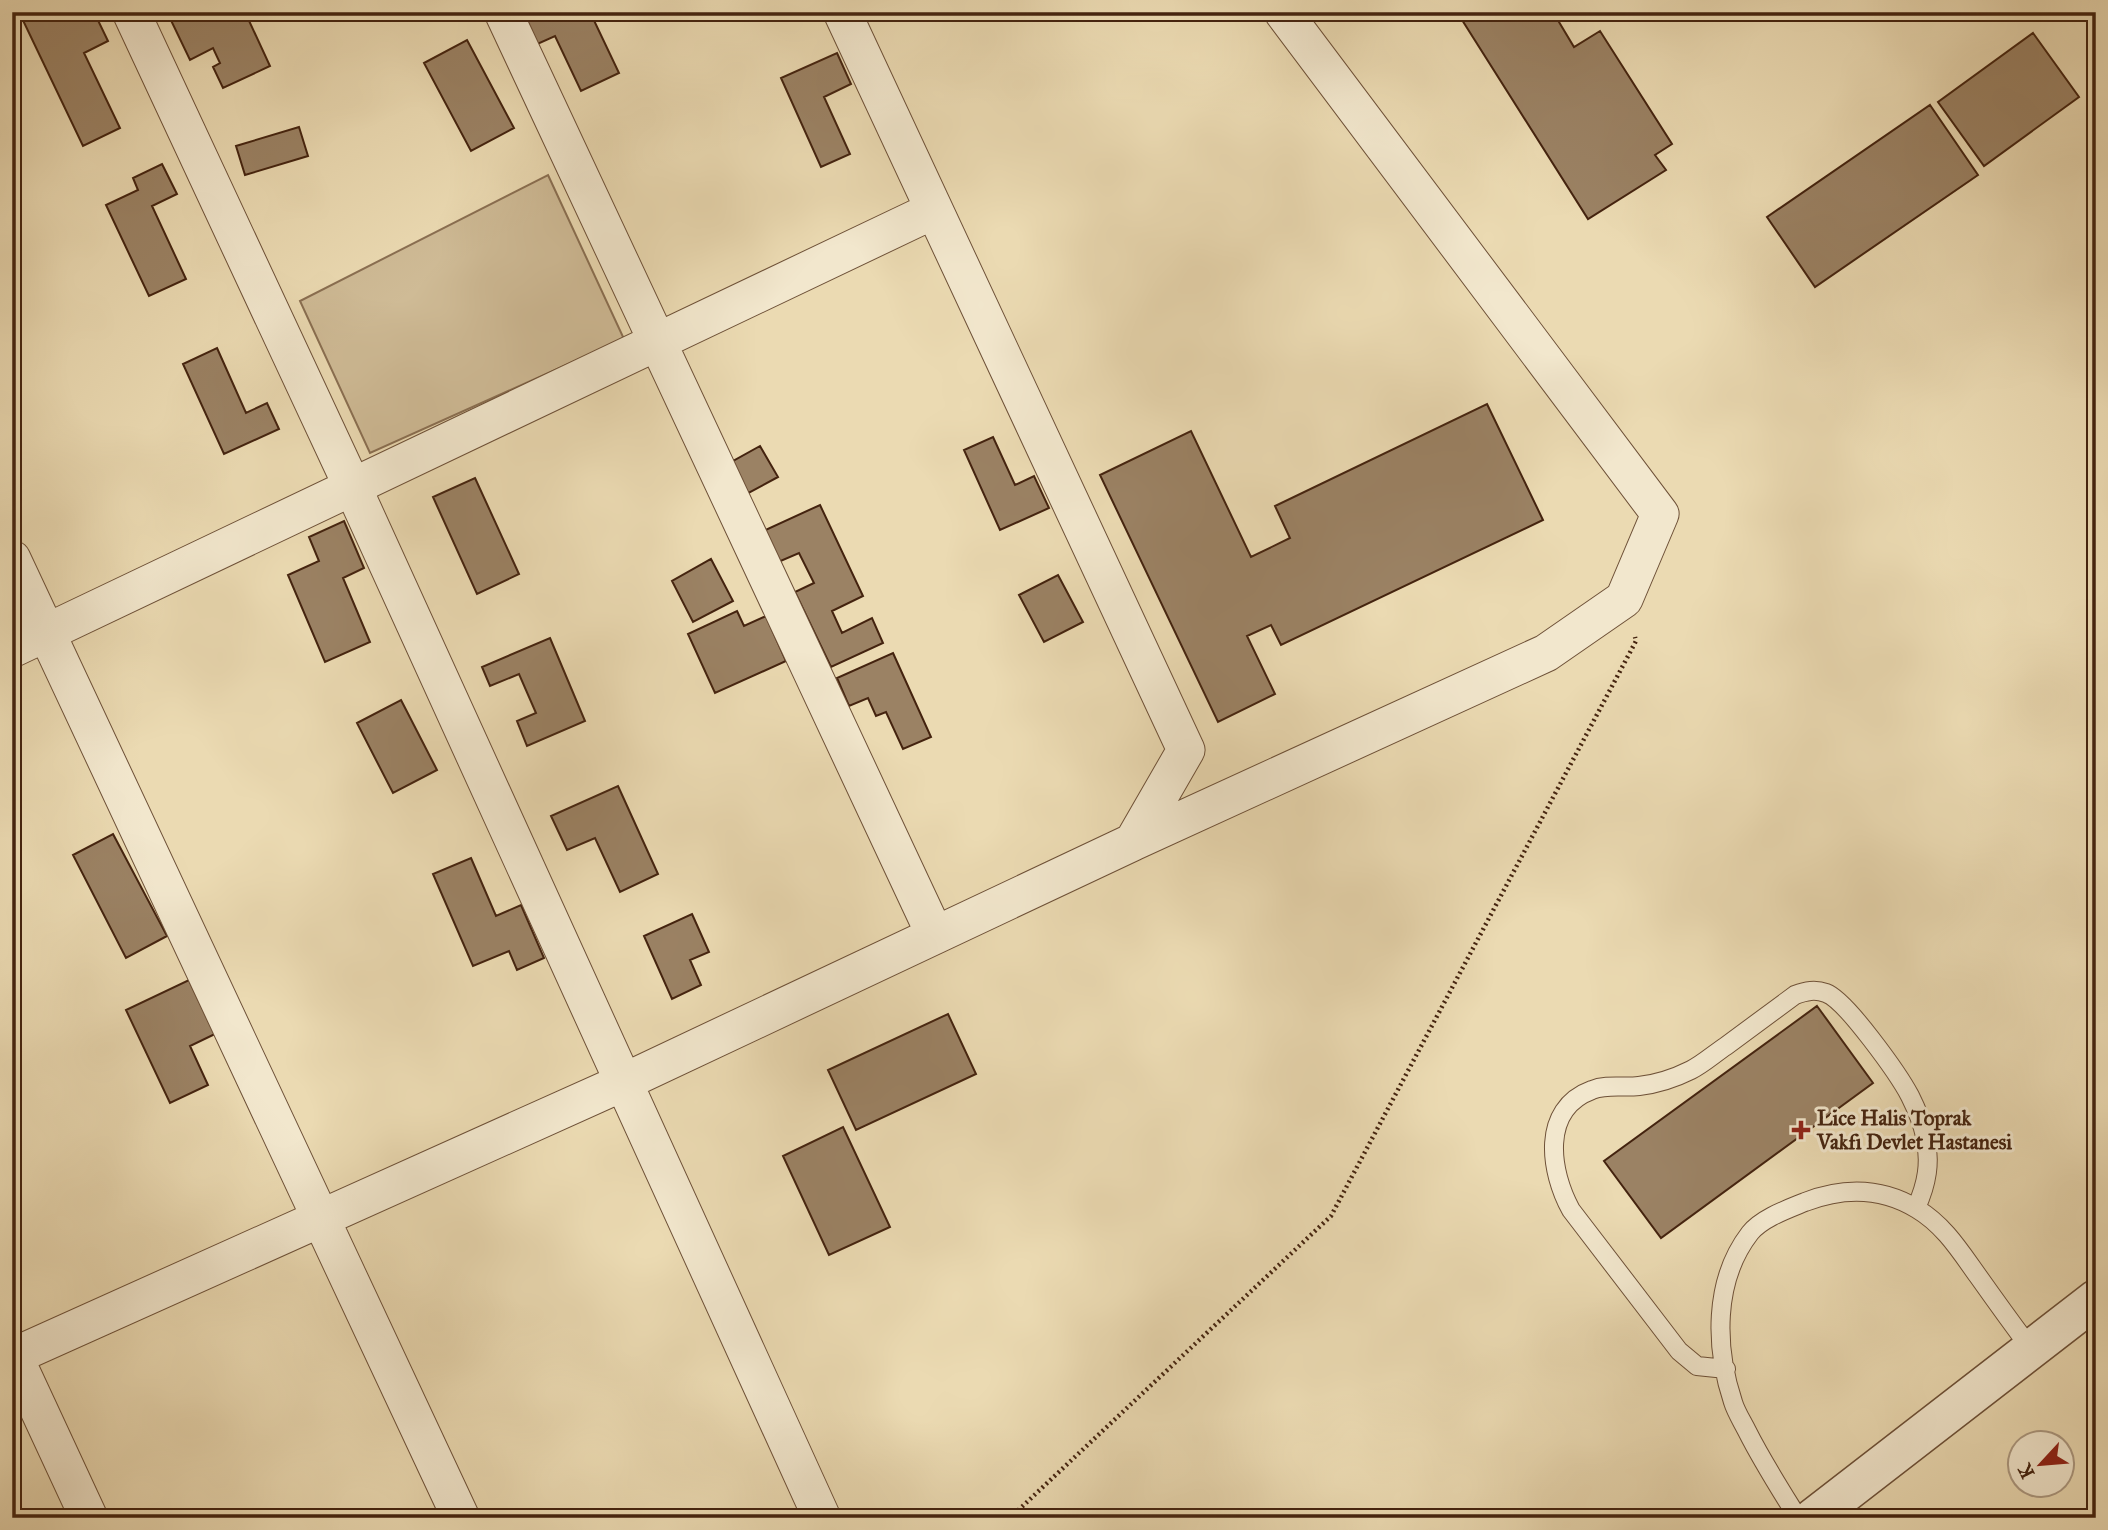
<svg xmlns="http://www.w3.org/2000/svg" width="2108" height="1530" viewBox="0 0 2108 1530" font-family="'IM FELL Great Primer',serif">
<rect width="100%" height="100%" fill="#ebdab2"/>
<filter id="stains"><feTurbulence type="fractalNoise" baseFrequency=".00286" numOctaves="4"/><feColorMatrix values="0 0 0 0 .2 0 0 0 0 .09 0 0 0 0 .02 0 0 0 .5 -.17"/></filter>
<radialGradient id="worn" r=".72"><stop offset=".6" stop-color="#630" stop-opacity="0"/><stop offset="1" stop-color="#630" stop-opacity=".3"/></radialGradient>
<path fill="#cfbb96" stroke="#8a6f52" stroke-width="2" d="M 548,175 L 624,339 L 370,453 L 300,301 Z"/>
<path fill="#9b8264" stroke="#44230f" stroke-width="2" d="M 19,12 L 94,12 L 108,41 L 84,53 L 120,128 L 83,146 Z
M 167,12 L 245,12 L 270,66 L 223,88 L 213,67 L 220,63 L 213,48 L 190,60 Z
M 532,12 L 590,12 L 619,73 L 581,91 L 555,36 L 533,46 L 520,18 Z
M 1457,12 L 1553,12 L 1574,47 L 1600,31 L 1672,144 L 1655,155 L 1666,170 L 1588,219 Z
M 2033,33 L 2079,97 L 1984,166 L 1938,102 Z
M 467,40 L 514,128 L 471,151 L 424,63 Z
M 837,53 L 851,84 L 824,97 L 850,154 L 821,167 L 781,78 Z
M 1930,105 L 1978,175 L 1815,287 L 1767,217 Z
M 299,127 L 308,156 L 245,175 L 236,146 Z
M 162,164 L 177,194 L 152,206 L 186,279 L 149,296 L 106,205 L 138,190 L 133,178 Z
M 217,348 L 246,413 L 267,403 L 279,429 L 224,454 L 183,364 Z
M 1487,404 L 1543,520 L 1281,645 L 1271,625 L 1247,636 L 1275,694 L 1218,722 L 1100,475 L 1191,431 L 1251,557 L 1290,538 L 1275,506 Z
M 993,437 L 1015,485 L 1034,476 L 1049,508 L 1000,530 L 964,450 Z
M 760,446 L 778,477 L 743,496 L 726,465 Z
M 475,478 L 519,574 L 477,594 L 433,497 Z
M 820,505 L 863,596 L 832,611 L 842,633 L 872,618 L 883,643 L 831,667 L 795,592 L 814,583 L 799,553 L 776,563 L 761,532 Z
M 344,521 L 364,568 L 343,578 L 370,642 L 325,662 L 288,575 L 319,561 L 309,537 Z
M 711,559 L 733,601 L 693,622 L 672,581 Z
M 1058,575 L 1083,622 L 1044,642 L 1019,595 Z
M 737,611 L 744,626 L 766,616 L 786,661 L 715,693 L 688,634 Z
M 550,638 L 585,721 L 527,746 L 517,721 L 536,713 L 519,674 L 490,686 L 482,667 Z
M 893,653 L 931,737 L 903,749 L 886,712 L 876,716 L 868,698 L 849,706 L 837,678 Z
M 401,700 L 437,770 L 393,793 L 357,723 Z
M 618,786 L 658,874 L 620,892 L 595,838 L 567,850 L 551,816 Z
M 113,834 L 167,936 L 126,958 L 73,855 Z
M 471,858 L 496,916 L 521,905 L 544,958 L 517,970 L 509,951 L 473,966 L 433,874 Z
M 692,914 L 709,952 L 690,960 L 701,985 L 672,999 L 644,936 Z
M 189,980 L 215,1034 L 190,1046 L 208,1085 L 170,1103 L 126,1010 Z
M 1817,1006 L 1873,1083 L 1661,1238 L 1604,1161 Z
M 948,1014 L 976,1074 L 856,1130 L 828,1070 Z
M 843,1127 L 890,1227 L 829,1255 L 783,1156 Z"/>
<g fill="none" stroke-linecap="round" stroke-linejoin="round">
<defs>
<path id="service" d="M 1726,1369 L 1697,1366 L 1679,1351 L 1571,1210 C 1550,1172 1540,1109 1592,1090 C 1607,1084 1623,1088 1639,1086 C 1657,1084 1675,1078 1691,1070 C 1703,1064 1714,1054 1726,1046 C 1749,1029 1772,1012 1795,995 C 1806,991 1815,989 1826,993 C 1846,1000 1899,1075 1910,1096 C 1916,1108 1922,1122 1925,1136 C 1931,1162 1927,1184 1916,1208
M 1798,1518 C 1780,1489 1762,1461 1747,1431 C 1742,1421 1736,1412 1733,1402 C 1715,1348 1713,1281 1750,1233 C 1762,1218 1788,1209 1805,1202 C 1844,1187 1881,1187 1917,1209 C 1944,1225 1960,1251 1978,1276 C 1995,1300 2013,1325 2031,1349"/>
<path id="minor" d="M 131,12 L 353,488 L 822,1518
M 503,12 L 935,935
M 12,559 L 461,1518
M 12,649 L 934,210
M 1133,842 L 1546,653 L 1624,599 L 1660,514 L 1283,12
M 12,1352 L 89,1518
M 12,1357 L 624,1082 L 1133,842 L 1186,750 L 842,12"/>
<path id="tertiary" d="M 1813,1518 L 2096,1299"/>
</defs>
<use href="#service" stroke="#6e5138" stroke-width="20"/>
<use href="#minor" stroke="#6e5138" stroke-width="39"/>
<use href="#tertiary" stroke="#6e5138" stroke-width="41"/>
<path stroke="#44230f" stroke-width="4.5" stroke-dasharray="2 3.5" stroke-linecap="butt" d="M 1010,1518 L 1331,1216 L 1636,641 L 1635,637"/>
<use href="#service" stroke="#f2e7cd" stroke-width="18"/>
<use href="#minor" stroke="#f2e7cd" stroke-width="37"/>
<use href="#tertiary" stroke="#f2e7cd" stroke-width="38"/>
</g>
<path fill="#8f2418" stroke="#f2e7cd" stroke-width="2.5" d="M1797.5 1119.5h7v7h7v7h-7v7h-7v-7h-7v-7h7z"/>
<g text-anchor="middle" stroke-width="6" stroke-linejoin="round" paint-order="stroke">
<g font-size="21" font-weight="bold" fill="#44230f" stroke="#f2e7cd" text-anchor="start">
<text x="1817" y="1125">Lice Halis Toprak<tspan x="1817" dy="24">Vakfı Devlet Hastanesi</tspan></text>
</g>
</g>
<rect width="2108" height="1530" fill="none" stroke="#ebdab2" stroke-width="42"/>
<rect x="14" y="14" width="2080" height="1502" fill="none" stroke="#44230f" stroke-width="3.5"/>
<rect x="21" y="21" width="2066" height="1488" fill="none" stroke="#44230f" stroke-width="2"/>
<g transform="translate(2041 1464) rotate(244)"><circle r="33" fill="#f2e7cd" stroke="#ac9981" stroke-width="2"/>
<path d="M0-5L12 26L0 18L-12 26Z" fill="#8f2418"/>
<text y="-10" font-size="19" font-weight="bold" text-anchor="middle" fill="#44230f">K</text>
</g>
<rect width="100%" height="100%" filter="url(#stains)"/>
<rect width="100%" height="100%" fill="url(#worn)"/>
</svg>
